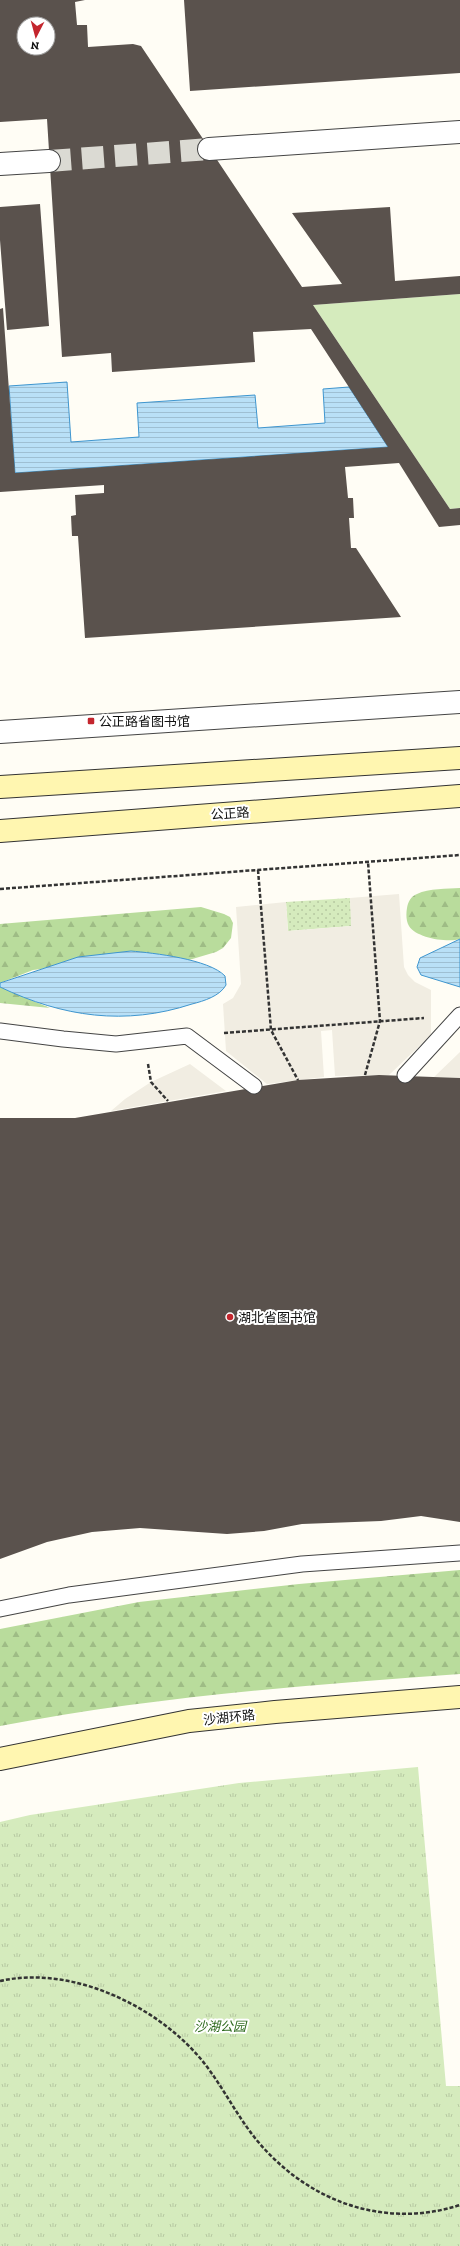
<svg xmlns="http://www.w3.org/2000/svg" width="460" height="2246" viewBox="0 0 460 2246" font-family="'Zilla Slab','Noto Sans SC',serif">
<defs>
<pattern id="grass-dots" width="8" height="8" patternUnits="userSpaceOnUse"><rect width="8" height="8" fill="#d5ebbd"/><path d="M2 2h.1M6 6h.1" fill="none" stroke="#b6c8a1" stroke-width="1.8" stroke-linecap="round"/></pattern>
<pattern id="forest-firs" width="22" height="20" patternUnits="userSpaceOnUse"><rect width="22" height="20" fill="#b9dc9c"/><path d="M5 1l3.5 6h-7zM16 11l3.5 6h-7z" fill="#9ebc85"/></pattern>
<pattern id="park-tufts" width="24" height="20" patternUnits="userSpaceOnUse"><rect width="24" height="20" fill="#d5ebbd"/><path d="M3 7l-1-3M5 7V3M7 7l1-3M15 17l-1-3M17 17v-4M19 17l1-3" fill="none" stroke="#b6c8a1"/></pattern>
<pattern id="water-rules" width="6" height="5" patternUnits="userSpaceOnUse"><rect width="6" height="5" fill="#b9e0f7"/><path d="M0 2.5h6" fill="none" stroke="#9ebfd3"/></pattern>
</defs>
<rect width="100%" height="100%" fill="#fffdf5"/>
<path fill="url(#grass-dots)" d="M 350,898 L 352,926 L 288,931 L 286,902 Z"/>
<path fill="url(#forest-firs)" d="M 460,888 L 460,939 C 448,943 416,938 409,926 C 406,921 406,914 407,908 C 408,902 411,896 417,894 C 429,888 447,889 460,888 Z
M 201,907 L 224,914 L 230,917 L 233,923 L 231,938 L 223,948 L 216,952 L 189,960 L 158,954 L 33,970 L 0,983 L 0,924 Z
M 0,987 L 50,1008 L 0,1003 Z
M 460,1570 L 460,1674 C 306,1685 151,1697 0,1726 L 0,1629 L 139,1602 L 299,1584 Z"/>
<path fill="url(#park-tufts)" d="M 418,1767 L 446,2086 L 460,2086 L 460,2246 L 0,2246 L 0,1822 L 30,1815 L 239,1783 Z"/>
<path fill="#d5ebbd" d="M 460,294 L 460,508 L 450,509 L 313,305 Z"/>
<path fill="#f1ede2" d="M 399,894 L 404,967 L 408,975 L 415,982 L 431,990 L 431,1035 L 389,1075 L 335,1076 L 332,1030 L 321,1031 L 324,1077 L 267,1084 L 226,1051 L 223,1004 L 233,998 L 241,984 L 236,907 L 286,902 L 288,931 L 351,926 L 350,898 Z
M 460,1052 L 460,1078 L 434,1077 Z
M 190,1064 L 226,1091 L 111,1111 L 125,1099 L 151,1082 Z"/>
<path fill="url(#water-rules)" stroke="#3f96cf" d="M 67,382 L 71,442 L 139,437 L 137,403 L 255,395 L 258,428 L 325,423 L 323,389 L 349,387 L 388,447 L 15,473 L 9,386 Z
M 460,939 L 460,987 L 421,975 L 417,967 L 420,958 Z
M 131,951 C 153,953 209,959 225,976 L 226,985 C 220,996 204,1001 192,1004 C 125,1026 63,1017 0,987 L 0,983 L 78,957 Z"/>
<path fill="#5a524d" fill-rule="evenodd" d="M 0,0 L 85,0 L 75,2 L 77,25 L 87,25 L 88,47 L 133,44 L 141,46 L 302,287 L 342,284 L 292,213 L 390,207 L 395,281 L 460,276 L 460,294 L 313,305 L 450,509 L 460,508 L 460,525 L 439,527 L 399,463 L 345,467 L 348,498 L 353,498 L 354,518 L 349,518 L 351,548 L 356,548 L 401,617 L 85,638 L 78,536 L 72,536 L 71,516 L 76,515 L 75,495 L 104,493 L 104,485 L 0,492 L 0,309 L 3,308 L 15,473 L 388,447 L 311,329 L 253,332 L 255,362 L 112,372 L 111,353 L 62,357 L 47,119 L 0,122 ZM 24,24 L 48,24 L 48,48 L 24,48 Z
M 184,0 L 460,0 L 460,73 L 190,91 Z
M 40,204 L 49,326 L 7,330 L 0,240 L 0,207 Z
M 379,1075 L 460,1078 L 460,1522 L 421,1516 L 381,1521 L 302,1524 L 264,1531 L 227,1534 L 140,1528 L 92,1532 L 47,1542 L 0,1559 L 0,1118 L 75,1118 L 298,1080 Z"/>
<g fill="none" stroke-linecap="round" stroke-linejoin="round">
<path stroke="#dbdad3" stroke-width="22" stroke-dasharray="22 11" stroke-linecap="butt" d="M 49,161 L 209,149"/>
<defs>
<path id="lane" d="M 0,1031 L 63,1039 L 116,1044 L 187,1036 L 254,1086
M 405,1075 L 460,1015
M 0,1609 L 69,1595 L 302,1564 L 460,1553"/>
<path id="street" d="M 209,149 L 460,132
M 0,164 L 49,161
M 0,732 L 460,702"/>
<path id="secondary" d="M 0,787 L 460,758
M 0,831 L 460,796
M 0,1759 L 189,1721 L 275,1712 L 460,1697"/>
</defs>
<use href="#lane" stroke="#444" stroke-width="17"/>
<use href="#street" stroke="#444" stroke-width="24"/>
<use href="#secondary" stroke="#333" stroke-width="24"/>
<path stroke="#333" stroke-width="2.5" stroke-dasharray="4 2" stroke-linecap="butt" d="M 258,870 L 271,1030 L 298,1080
M 0,889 L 460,855
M 224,1033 L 424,1018
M 148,1064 L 151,1082 L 168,1101
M 365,1075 L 380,1021 L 368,862
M 0,1981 C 71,1965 155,2005 200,2058 C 221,2083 235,2113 255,2138 C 305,2200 382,2230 460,2205"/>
<use href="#lane" stroke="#fff" stroke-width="15"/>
<use href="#street" stroke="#fff" stroke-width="22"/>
<use href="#secondary" stroke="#fff6b0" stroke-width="22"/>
</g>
<g fill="#c4262e" stroke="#fff" stroke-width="1.5">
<rect x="87" y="717" width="8" height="8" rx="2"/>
<circle cx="230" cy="1317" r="4"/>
</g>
<g text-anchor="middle" stroke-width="4" stroke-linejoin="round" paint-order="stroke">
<g font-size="13" fill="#111" stroke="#fff" text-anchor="start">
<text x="99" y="726">公正路省图书馆</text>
<text x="238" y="1322">湖北省图书馆</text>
</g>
<g font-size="13" fill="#111" stroke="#fff">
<text transform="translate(230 813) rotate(-4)" y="5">公正路</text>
<text transform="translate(229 1717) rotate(-6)" y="5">沙湖环路</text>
</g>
<g font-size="13" font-style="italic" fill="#2f6b1f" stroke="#fff">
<text x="220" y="2031">沙湖公园</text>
</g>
</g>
<g transform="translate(36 36) rotate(186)"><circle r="19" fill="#ffffff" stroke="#a0a0a0"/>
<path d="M0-3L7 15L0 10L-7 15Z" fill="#c4262e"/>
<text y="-6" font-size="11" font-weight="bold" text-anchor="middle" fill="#111111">N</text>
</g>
</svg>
